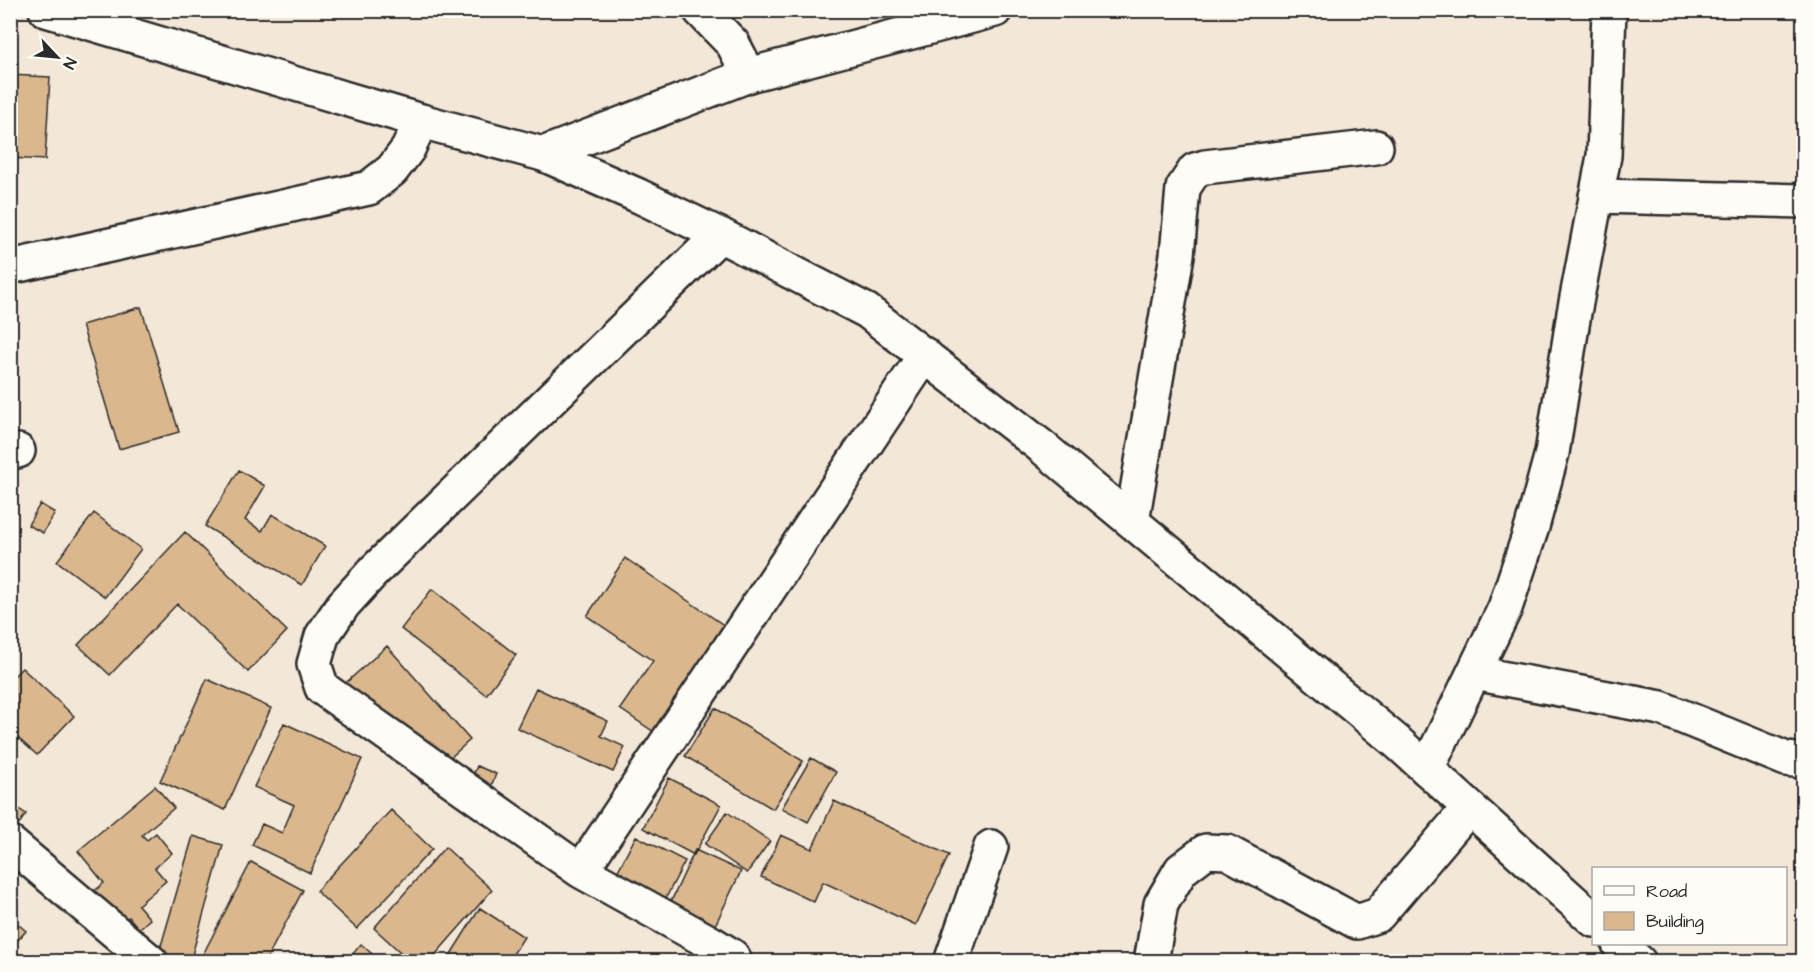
<svg xmlns="http://www.w3.org/2000/svg" width="1814" height="972" viewBox="0 0 1814 972" font-family="'Architects Daughter',sans-serif">
<rect width="100%" height="100%" fill="#f3e7d7"/>
<filter id="ink" filterUnits="userSpaceOnUse"><feTurbulence type="fractalNoise" baseFrequency=".0167" numOctaves="2"/><feDisplacementMap in="SourceGraphic" scale="12" xChannelSelector="R" yChannelSelector="G"/><feConvolveMatrix kernelMatrix="1 2 1 2 8 2 1 2 1" color-interpolation-filters="sRGB"/></filter>
<g filter="url(#ink)">
<path fill="#dbb78d" stroke="#2b2b2b" stroke-width="1.5" d="M 10,75 L 50,77 L 45,160 L 10,158 Z
M 10,75 L 50,77 L 45,160 L 10,158 Z
M 141,307 L 179,432 L 119,449 L 82,325 Z
M 239,470 L 265,486 L 245,520 L 262,531 L 272,514 L 325,546 L 302,585 L 205,526 Z
M 40,504 L 55,513 L 43,533 L 28,525 Z
M 94,513 L 141,549 L 105,597 L 57,561 Z
M 185,532 L 287,631 L 248,672 L 177,604 L 110,675 L 78,645 Z
M 625,558 L 728,628 L 657,734 L 620,709 L 653,661 L 587,616 Z
M 432,589 L 516,655 L 486,695 L 401,629 Z
M 387,646 L 470,740 L 422,783 L 339,689 Z
M 22,668 L 74,716 L 37,755 L 10,731 L 10,680 Z
M 207,679 L 271,708 L 225,810 L 160,781 Z
M 536,688 L 608,721 L 601,736 L 625,747 L 613,772 L 517,728 Z
M 715,708 L 803,761 L 773,809 L 685,756 Z
M 284,723 L 362,759 L 310,873 L 252,845 L 262,824 L 282,833 L 294,805 L 254,787 Z
M 811,758 L 836,772 L 808,822 L 782,808 Z
M 477,766 L 496,774 L 485,801 L 465,793 Z
M 669,778 L 721,805 L 694,855 L 643,828 Z
M 155,786 L 174,808 L 142,835 L 147,840 L 156,833 L 172,853 L 155,868 L 166,881 L 138,905 L 150,919 L 139,929 L 129,917 L 105,937 L 78,905 L 104,883 L 78,851 Z
M 834,801 L 949,855 L 916,925 L 823,882 L 814,902 L 761,877 L 781,835 L 812,849 Z
M 10,803 L 26,814 L 12,834 L 10,833 Z
M 391,810 L 432,849 L 357,929 L 316,891 Z
M 727,812 L 770,841 L 747,873 L 705,844 Z
M 193,836 L 223,845 L 190,962 L 176,962 L 158,956 Z
M 636,836 L 685,861 L 658,913 L 609,888 Z
M 445,847 L 492,890 L 429,962 L 411,962 L 374,928 Z
M 695,850 L 741,871 L 708,940 L 663,919 Z
M 251,862 L 303,890 L 265,962 L 199,962 Z
M 480,908 L 524,937 L 508,962 L 446,962 Z
M 10,917 L 26,931 L 10,949 Z
M 361,944 L 381,962 L 346,962 Z"/>
<g fill="none" stroke-linecap="round" stroke-linejoin="round">
<defs>
<path id="street" d="M 700,10 L 733,44 L 749,75
M 543,154 L 749,75 L 995,10
M 1596,196 L 1804,201
M 720,235 L 374,571 L 343,605 L 322,636 L 314,664 L 322,688 L 581,871 L 711,943 L 732,956 L 735,962
M 10,267 L 369,188 L 392,170 L 408,149 L 421,121
M 10,452 L 18,451
M 1132,521 L 1177,255 L 1183,188 L 1195,170 L 1205,167 L 1376,147
M 1474,673 L 1661,708 L 1786,759 L 1804,761
M 1427,769 L 1505,608 L 1532,527 L 1552,453 L 1574,313 L 1604,156 L 1609,10
M 10,843 L 151,962
M 581,871 L 925,355
M 951,962 L 991,847
M 1151,962 L 1161,904 L 1181,870 L 1206,851 L 1227,852 L 1357,922 L 1378,915 L 1469,808"/>
<path id="secondary" d="M 46,10 L 421,121 L 543,154 L 639,196 L 720,235 L 867,311 L 1041,446 L 1397,742 L 1594,920
M 1619,944 L 1639,962"/>
</defs>
<use href="#street" stroke="#2b2b2b" stroke-width="38"/>
<use href="#secondary" stroke="#2b2b2b" stroke-width="38"/>
<use href="#street" stroke="#fdfcf7" stroke-width="33"/>
<use href="#secondary" stroke="#fdfcf7" stroke-width="33"/>
</g>
</g>
<rect width="1814" height="972" fill="none" stroke="#fdfcf7" stroke-width="36"/>
<rect x="18" y="18" width="1778" height="936" fill="none" stroke="#2b2b2b" stroke-width="2" filter="url(#ink)"/>
<rect x="1592" y="867" width="195" height="78" fill="#fdfcf7" stroke="#a9a8a5" stroke-width="1.5"/>
<rect x="1604" y="886" width="30" height="9" fill="#fdfcf7" stroke="#a9a8a5" stroke-width="1.5"/>
<text x="1646" y="897" font-size="18" fill="#2b2b2b">Road</text>
<rect x="1604" y="912" width="30" height="18" fill="#dbb78d" stroke="#a9a8a5" stroke-width="1.5"/>
<text x="1646" y="927" font-size="18" fill="#2b2b2b">Building</text>
<g transform="translate(57 57) rotate(116)" stroke="#fdfcf7" stroke-width="4.5" paint-order="stroke">
<path d="M0-4.5L10 22L0 15L-10 22Z" fill="#2b2b2b"/>
<text y="-9" font-size="16" font-weight="bold" text-anchor="middle" fill="#2b2b2b">N</text>
</g>
</svg>
